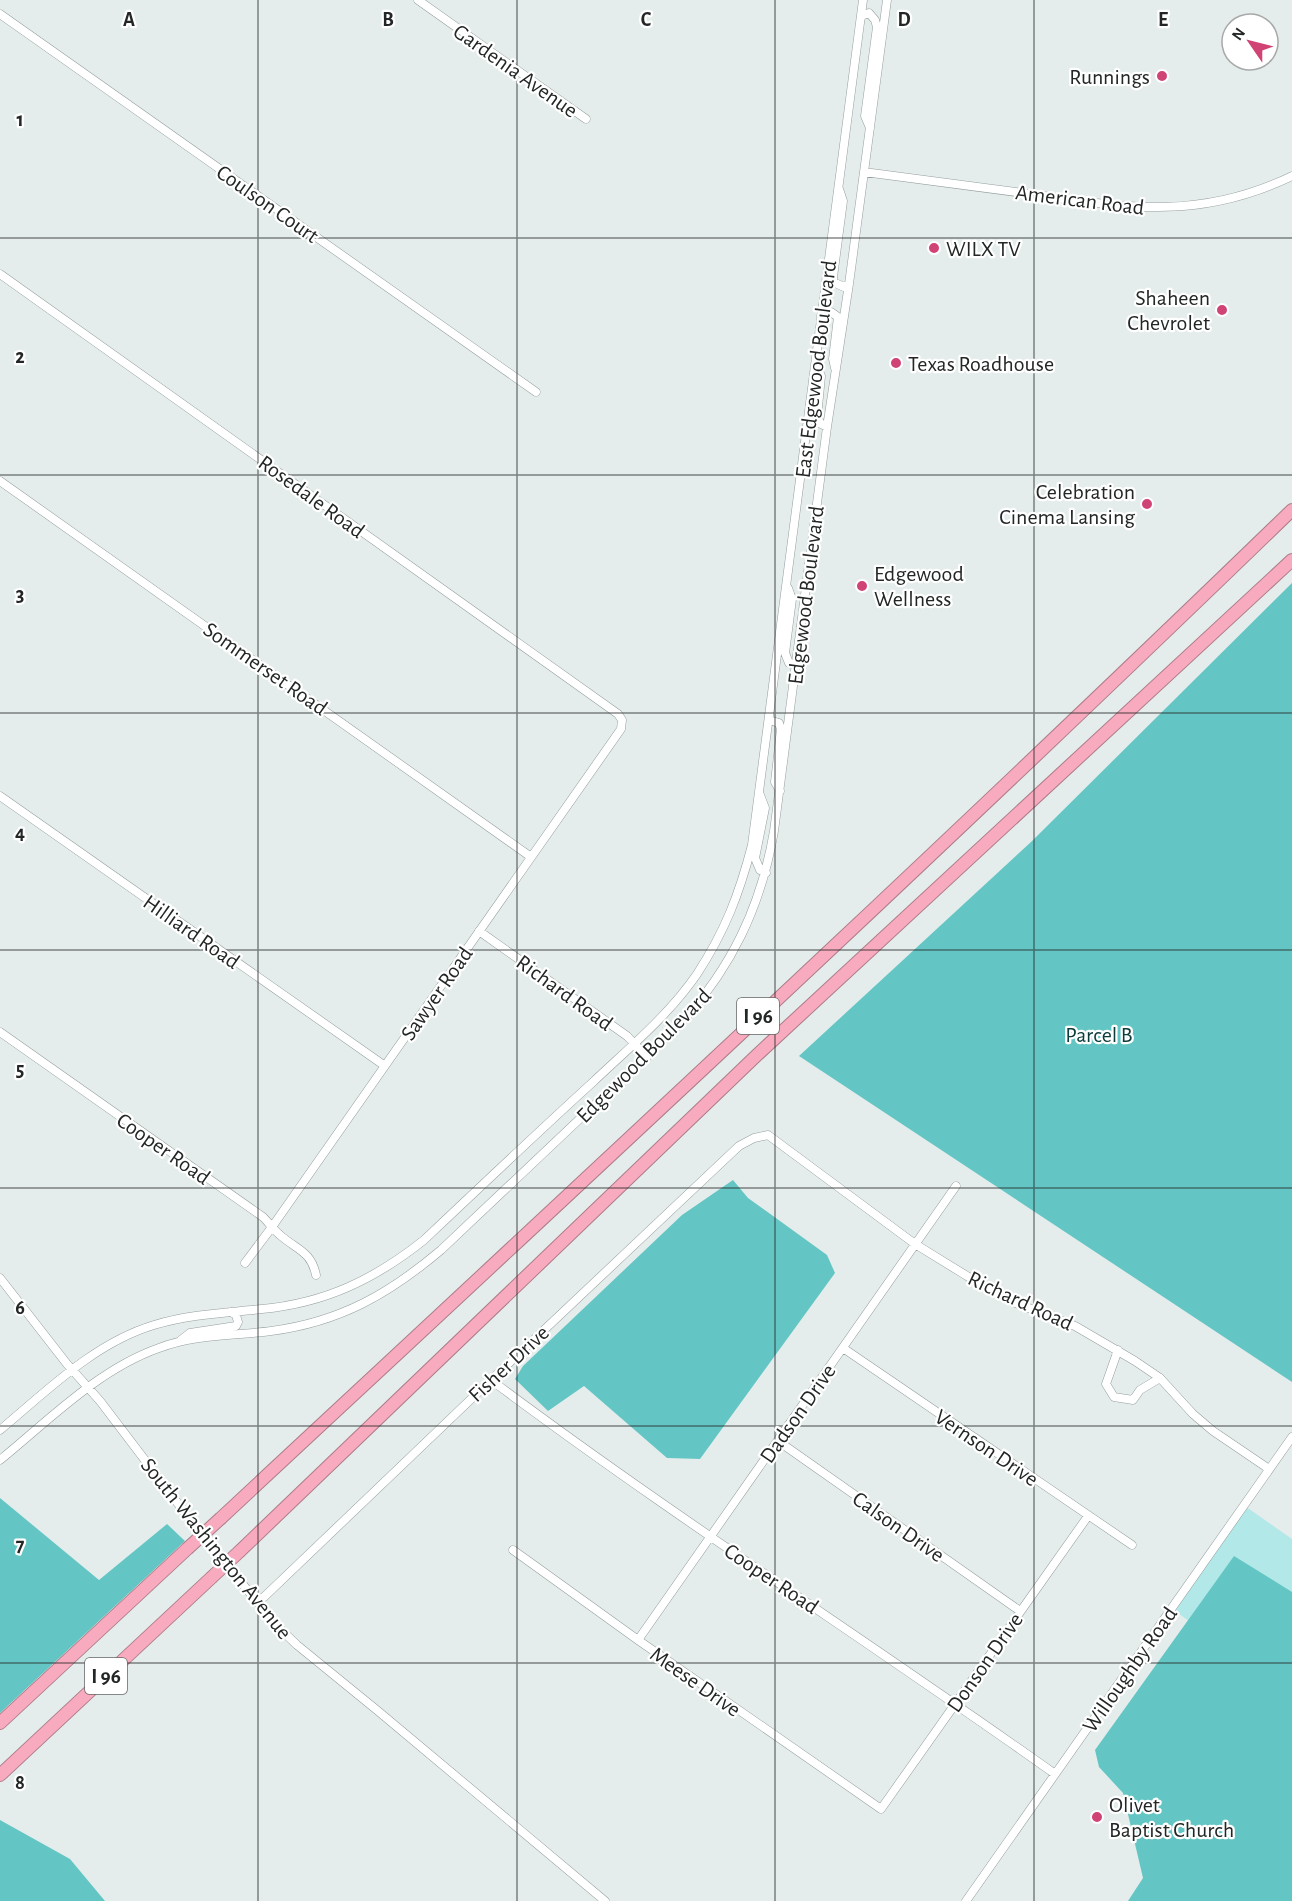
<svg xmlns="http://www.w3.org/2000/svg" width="1292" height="1901" viewBox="0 0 1292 1901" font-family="'Alegreya Sans',sans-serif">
<rect width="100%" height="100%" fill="#e4edec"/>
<path fill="#b2e9e8" d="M 1245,1506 L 1292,1539 L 1292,1694 L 1172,1609 Z"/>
<path fill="#64c6c4" d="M 1292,583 L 1292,1382 L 799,1056 L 1031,842 Z
M 733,1180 L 748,1198 L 827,1255 L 835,1273 L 700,1459 L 667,1458 L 584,1386 L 548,1411 L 515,1379 L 523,1366 L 682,1215 Z
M 0,1498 L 99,1580 L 167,1524 L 185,1541 L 0,1713 Z
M 1234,1556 L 1292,1592 L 1292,1901 L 1128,1901 L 1143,1878 L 1123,1793 L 1099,1767 L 1095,1750 Z
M 0,1820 L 70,1859 L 105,1901 L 0,1901 Z"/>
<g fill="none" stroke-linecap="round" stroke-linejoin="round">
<defs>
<path id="minor" d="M 418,0 L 586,119
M 0,14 L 536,392
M 861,16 L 869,13 L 875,20 L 877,27 L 865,116 L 870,128
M 864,172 C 917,179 970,186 1023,193 C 1122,207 1197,222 1292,176
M 839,189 L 843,201 L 833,277 L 833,282 L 844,287 L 849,284
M 0,274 L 618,714 L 622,720 L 621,729 L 272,1227 L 245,1263
M 821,316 L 831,312 L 838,317 L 833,359 L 835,368
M 816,364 L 821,376 L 817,417 L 821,424 L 827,427
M 0,481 L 531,857
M 788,588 L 792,599 L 785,653 L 789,663 L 796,666
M 769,720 L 779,723 L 781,729 L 775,782 L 780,791
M 760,795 L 765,808 L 755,858 L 760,870 L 766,873
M 0,796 L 385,1066
M 479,931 L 627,1036 L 647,1057
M 0,1032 L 263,1217 C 269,1223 274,1230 280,1235 C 297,1250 311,1251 316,1275
M 0,1278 L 67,1364 L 100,1401 L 192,1522 L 276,1625 L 297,1645 L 378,1711 L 605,1901
M 181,1340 L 190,1333 L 236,1326 L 238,1322 L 236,1315 L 231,1312
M 843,1348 L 1132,1545
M 1118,1350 L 1106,1384 L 1114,1397 L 1133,1400 L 1140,1390 L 1160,1378
M 491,1380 C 674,1517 868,1641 1055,1774
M 0,1430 C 47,1391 94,1343 154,1325 C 190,1314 226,1313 262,1309 C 326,1303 375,1279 424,1240 C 480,1187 536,1134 593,1082 C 629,1048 669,1015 697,974 C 725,931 739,895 752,845 L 863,0
M 778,1441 L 1020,1611
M 0,1460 C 49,1420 99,1369 159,1348 C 195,1334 234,1336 271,1331 C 340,1322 389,1294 441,1250 L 679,1025 C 731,969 761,907 774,831 L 827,427 L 849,284 L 887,0
M 513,1550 L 638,1640 L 881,1809 L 1088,1516
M 255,1601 L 264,1597 L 491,1380 L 739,1146 L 754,1138 L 768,1135 L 915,1244 L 967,1276 L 1013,1302 L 1075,1326 L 1135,1361 L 1160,1378 L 1193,1414 L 1213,1431 L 1269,1469
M 638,1640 L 956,1186
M 966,1901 L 1292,1437"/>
<path id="highway" d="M 221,1518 C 580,1184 940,851 1292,510
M 240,1551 L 757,1055 L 1292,560
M 0,1723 L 187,1549
M 0,1775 L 211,1578"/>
</defs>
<use href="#minor" stroke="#959e9e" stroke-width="9"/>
<use href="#highway" stroke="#ad7c89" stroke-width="14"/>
<use href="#minor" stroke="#fff" stroke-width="8"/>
<use href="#highway" stroke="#f8aabe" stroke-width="12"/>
<defs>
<path id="highway-bridge" d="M 187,1549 L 221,1518
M 211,1578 L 240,1551"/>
</defs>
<use href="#highway-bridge" stroke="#ad7c89" stroke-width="14" stroke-linecap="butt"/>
<use href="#highway-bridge" stroke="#f8aabe" stroke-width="12"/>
</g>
<path fill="none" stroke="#232626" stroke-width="1.5" stroke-opacity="0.55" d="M 258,0 L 258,1901M 517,0 L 517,1901M 775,0 L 775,1901M 1034,0 L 1034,1901M 0,238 L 1292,238M 0,475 L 1292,475M 0,713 L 1292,713M 0,950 L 1292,950M 0,1188 L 1292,1188M 0,1426 L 1292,1426M 0,1663 L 1292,1663"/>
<g fill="#d04375" stroke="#fff" stroke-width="2">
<circle cx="1162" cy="76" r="6"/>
<circle cx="934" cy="248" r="6"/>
<circle cx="1222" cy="310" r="6"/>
<circle cx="896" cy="363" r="6"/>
<circle cx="1147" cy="504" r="6"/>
<circle cx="862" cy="586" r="6"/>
<circle cx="1097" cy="1817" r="6"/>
</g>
<g text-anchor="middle" stroke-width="4.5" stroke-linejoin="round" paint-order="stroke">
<g fill="#fff" stroke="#656767" stroke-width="1.5">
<rect x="737" y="998" width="42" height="36" rx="4.5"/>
<rect x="85" y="1658" width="42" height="36" rx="4.5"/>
</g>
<g font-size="21" font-weight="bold" fill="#232626">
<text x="758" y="1023">I 96</text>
<text x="106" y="1683">I 96</text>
</g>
<g font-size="22" fill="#232626" stroke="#fff">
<text transform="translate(516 70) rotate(35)" y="8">Gardenia Avenue</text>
<text transform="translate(1080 199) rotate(7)" y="8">American Road</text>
<text transform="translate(268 203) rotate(35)" y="8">Coulson Court</text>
<text transform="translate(815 369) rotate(-83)" y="8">East Edgewood Boulevard</text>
<text transform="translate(312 496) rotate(36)" y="8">Rosedale Road</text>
<text transform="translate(805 595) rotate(-83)" y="8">Edgewood Boulevard</text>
<text transform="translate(266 668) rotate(35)" y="8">Sommerset Road</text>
<text transform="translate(192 931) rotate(35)" y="8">Hilliard Road</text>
<text transform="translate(565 992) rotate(36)" y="8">Richard Road</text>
<text transform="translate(436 993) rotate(-55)" y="8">Sawyer Road</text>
<text transform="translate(643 1055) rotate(-45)" y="8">Edgewood Boulevard</text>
<text transform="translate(164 1148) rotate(35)" y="8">Cooper Road</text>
<text transform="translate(1021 1300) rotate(25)" y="8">Richard Road</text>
<text transform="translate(508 1363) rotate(-43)" y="8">Fisher Drive</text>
<text transform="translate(797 1413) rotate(-55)" y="8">Dadson Drive</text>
<text transform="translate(987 1447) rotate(34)" y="8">Vernson Drive</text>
<text transform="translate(899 1526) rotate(35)" y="8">Calson Drive</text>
<text transform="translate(217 1548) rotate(51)" y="8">South Washington Avenue</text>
<text transform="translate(772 1578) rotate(34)" y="8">Cooper Road</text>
<text transform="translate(984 1662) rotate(-55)" y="8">Donson Drive</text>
<text transform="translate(1129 1669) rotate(-55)" y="8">Willoughby Road</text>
<text transform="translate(696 1681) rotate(35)" y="8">Meese Drive</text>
</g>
<g font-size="22" fill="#232626" stroke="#fff" text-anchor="start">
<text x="1150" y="84" text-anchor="end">Runnings</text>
<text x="946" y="256">WILX TV</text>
<text x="1210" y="305" text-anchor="end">Shaheen<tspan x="1210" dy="25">Chevrolet</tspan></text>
<text x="908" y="371">Texas Roadhouse</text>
<text x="1135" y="499" text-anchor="end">Celebration<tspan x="1135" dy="25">Cinema Lansing</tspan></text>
<text x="874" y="581">Edgewood<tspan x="874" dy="25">Wellness</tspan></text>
<text x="1109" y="1812">Olivet<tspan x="1109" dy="25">Baptist Church</tspan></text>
</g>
<g font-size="22" fill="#0b3b3a" stroke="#fff">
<text x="1099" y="1042">Parcel B</text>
</g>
</g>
<g font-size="20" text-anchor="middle" font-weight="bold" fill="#232626" stroke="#fff" stroke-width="4.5" stroke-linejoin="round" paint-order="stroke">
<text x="129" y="26">A</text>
<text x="388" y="26">B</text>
<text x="646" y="26">C</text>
<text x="904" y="26">D</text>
<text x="1163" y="26">E</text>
<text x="20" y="126">1</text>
<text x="20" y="363">2</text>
<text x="20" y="601">3</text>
<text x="20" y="839">4</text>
<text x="20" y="1076">5</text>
<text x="20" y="1314">6</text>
<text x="20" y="1551">7</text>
<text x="20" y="1789">8</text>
</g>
<g transform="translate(1250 42) rotate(305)"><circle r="28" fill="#ffffff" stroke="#a7a8a8" stroke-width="1.5"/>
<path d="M0-4.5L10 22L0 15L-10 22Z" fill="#d04375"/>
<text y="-9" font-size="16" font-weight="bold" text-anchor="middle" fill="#232626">N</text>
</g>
</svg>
